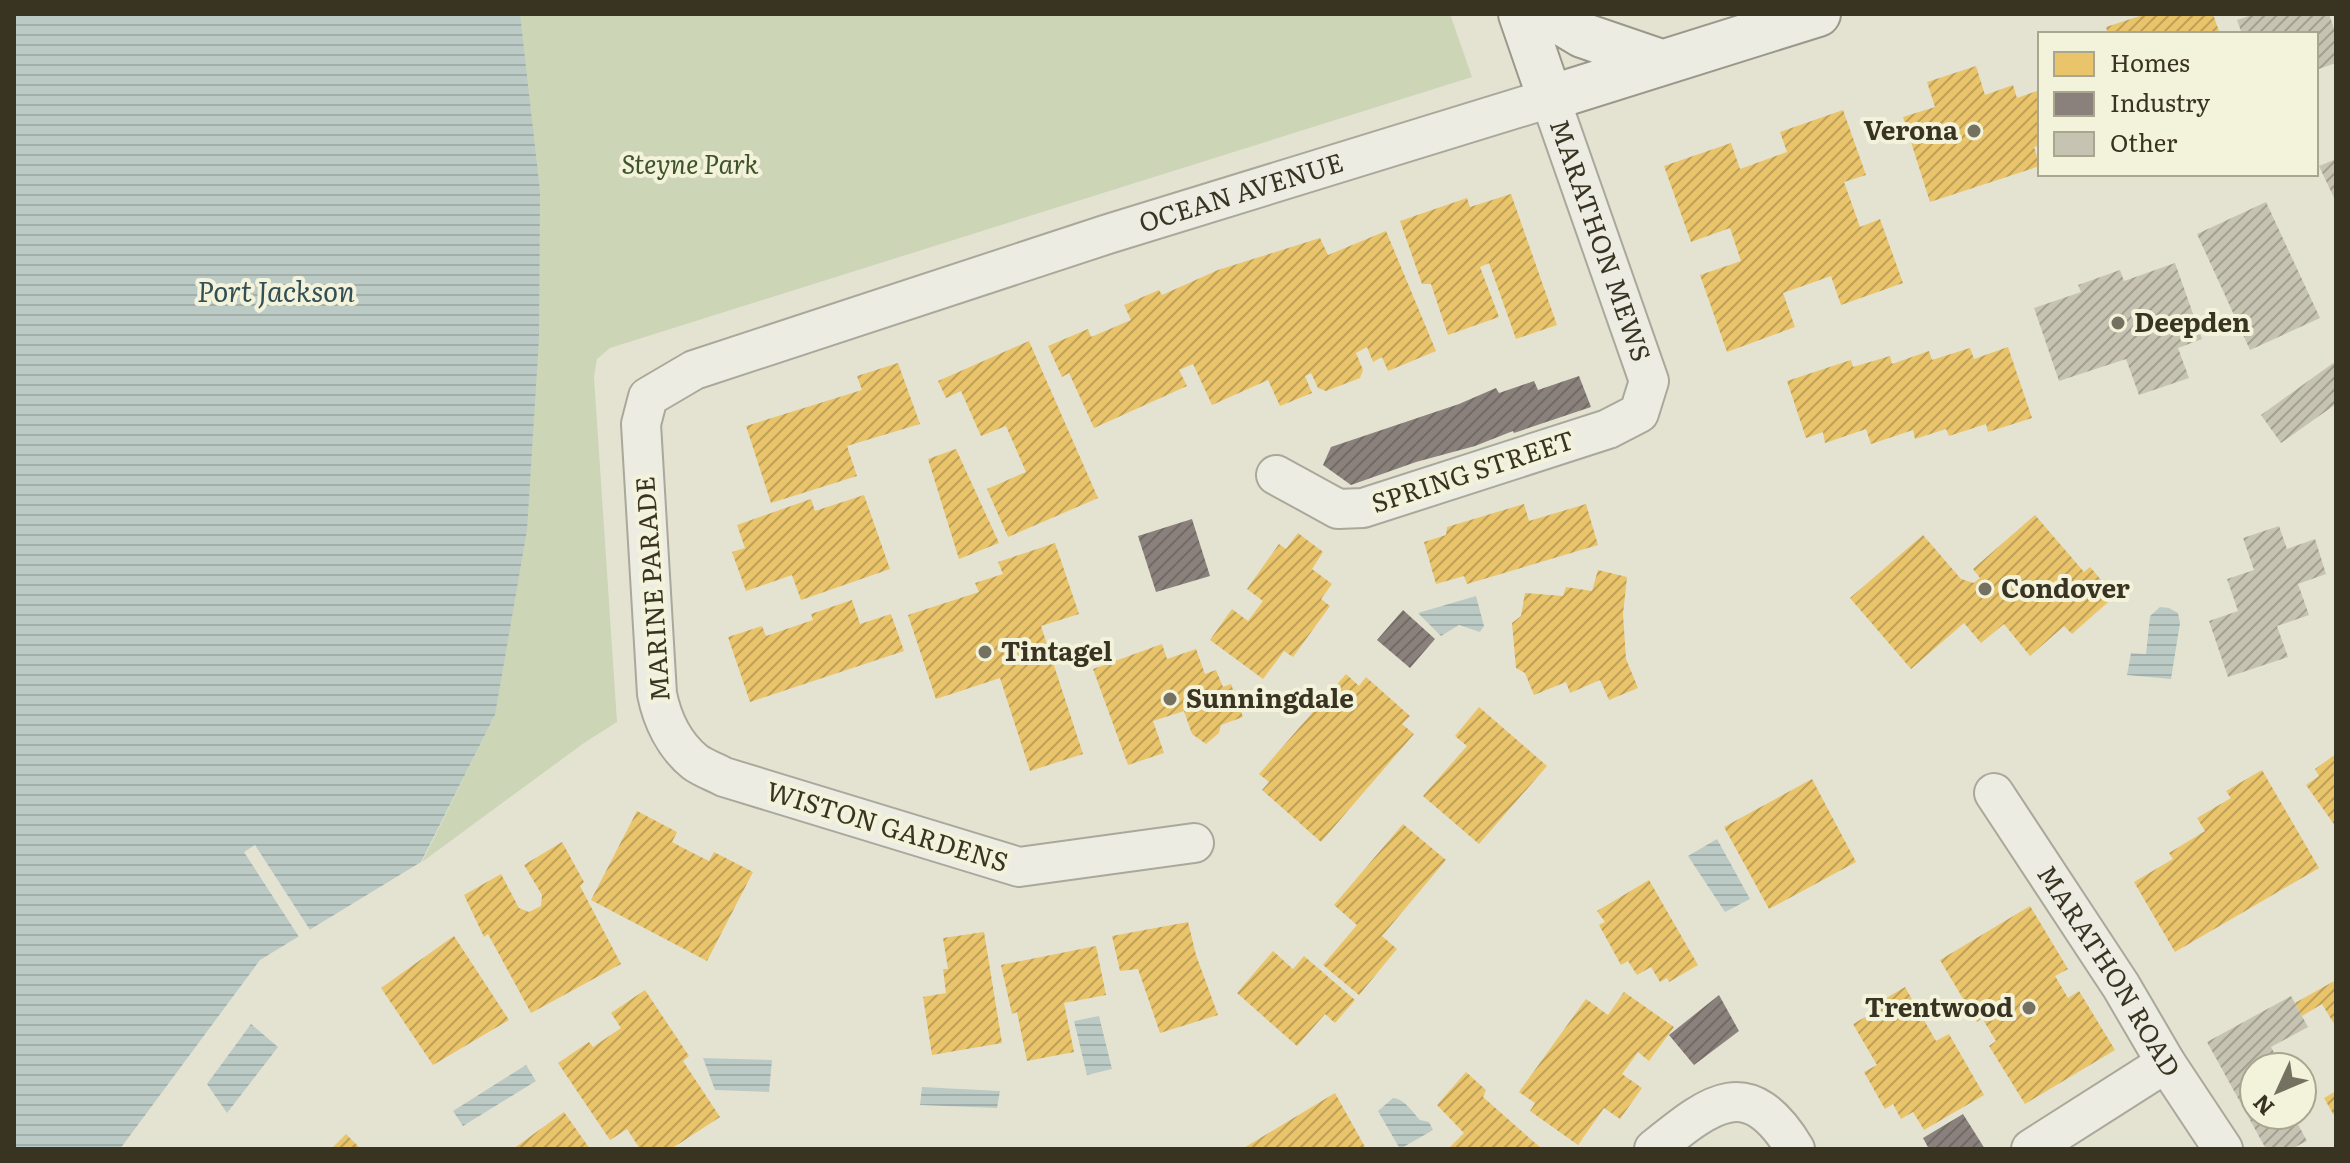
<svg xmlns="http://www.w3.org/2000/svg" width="2350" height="1163" viewBox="0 0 2350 1163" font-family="Literata,serif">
<defs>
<pattern id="water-rules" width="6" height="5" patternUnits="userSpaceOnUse" patternTransform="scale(2)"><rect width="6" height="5" fill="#bccac5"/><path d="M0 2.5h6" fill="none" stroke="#a2aea9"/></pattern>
<pattern id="homes-hatch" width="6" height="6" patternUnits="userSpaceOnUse" patternTransform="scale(2)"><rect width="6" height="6" fill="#e9c46a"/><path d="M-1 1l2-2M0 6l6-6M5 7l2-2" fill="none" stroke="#bea057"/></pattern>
<pattern id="industry-hatch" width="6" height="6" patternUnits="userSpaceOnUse" patternTransform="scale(2)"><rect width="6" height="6" fill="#8a817c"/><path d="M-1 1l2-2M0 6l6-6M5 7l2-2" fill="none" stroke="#726a65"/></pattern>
<pattern id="building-hatch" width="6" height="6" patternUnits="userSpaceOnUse" patternTransform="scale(2)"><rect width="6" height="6" fill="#c7c3b3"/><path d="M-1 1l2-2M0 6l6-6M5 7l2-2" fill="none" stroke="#a39f91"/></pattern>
</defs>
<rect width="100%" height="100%" fill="#e4e3d2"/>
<path fill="#ccd5b6" d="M 516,14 L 1450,14 L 1472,77 L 610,348 L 597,359 L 594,377 L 617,722 L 584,743 L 422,862 L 495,715 Z"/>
<path fill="url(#water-rules)" d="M 14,14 L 520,14 L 540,191 L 539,338 L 527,530 L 495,715 L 421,862 L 260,960 L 120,1149 L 14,1149 Z
M 1476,596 L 1484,626 L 1480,632 L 1459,625 L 1441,636 L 1418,613 Z
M 2160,607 L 2169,608 L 2178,613 L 2180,623 L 2171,679 L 2127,675 L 2131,653 L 2146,654 L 2150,616 Z
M 1717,839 L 1750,899 L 1725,912 L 1688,856 Z
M 1099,1016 L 1112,1069 L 1087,1075 L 1074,1021 Z
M 251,1024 L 278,1047 L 227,1113 L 207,1084 Z
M 703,1058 L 772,1060 L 769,1092 L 715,1090 Z
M 526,1065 L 536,1081 L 463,1126 L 453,1111 Z
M 922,1087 L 1000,1091 L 997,1108 L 920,1105 Z
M 1393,1098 C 1405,1099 1412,1112 1420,1120 L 1429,1122 L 1433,1130 L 1400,1149 L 1378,1111 Z"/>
<path fill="#e4e3d2" d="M 255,845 L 312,933 L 301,940 L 244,852 Z"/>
<path fill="url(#homes-hatch)" d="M 2146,14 L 2213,14 L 2220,34 L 2108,34 L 2106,27 Z
M 1976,66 L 1985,95 L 2013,85 L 2017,98 L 2040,90 L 2040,145 L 2034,147 L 2040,166 L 1930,202 L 1903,117 L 1935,107 L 1927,82 Z
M 1843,110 L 1866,175 L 1844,182 L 1860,227 L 1880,219 L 1903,283 L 1841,305 L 1831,276 L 1783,293 L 1795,327 L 1727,352 L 1700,275 L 1741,261 L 1730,228 L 1691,242 L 1664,166 L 1731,143 L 1740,169 L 1787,152 L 1780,132 Z
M 1511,194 L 1557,325 L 1516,339 L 1489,263 L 1480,267 L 1499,317 L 1448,335 L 1431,284 L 1422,284 L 1400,221 L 1467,198 L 1470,207 Z
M 1386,231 L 1436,351 L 1388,371 L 1382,357 L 1373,362 L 1367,347 L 1356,353 L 1363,370 L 1360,378 L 1326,391 L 1318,388 L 1311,373 L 1305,376 L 1312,393 L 1280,406 L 1268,380 L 1212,405 L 1193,364 L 1179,370 L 1187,386 L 1094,428 L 1069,373 L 1062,377 L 1048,346 L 1088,329 L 1091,337 L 1131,320 L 1124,305 L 1159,290 L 1162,295 L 1218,270 L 1320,238 L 1328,255 Z
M 1029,341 L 1098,498 L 1008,537 L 987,489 L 1026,472 L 1006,426 L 981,436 L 961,391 L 946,398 L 938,381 Z
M 2008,347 L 2032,418 L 1988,432 L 1986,424 L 1949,436 L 1946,429 L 1915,439 L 1913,430 L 1871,444 L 1866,429 L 1825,443 L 1823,432 L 1806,438 L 1787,381 L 1851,360 L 1853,367 L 1890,356 L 1892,364 L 1929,351 L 1932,360 L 1970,348 L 1974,359 Z
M 898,363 L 920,424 L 847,446 L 857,476 L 771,503 L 746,426 L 862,390 L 857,376 Z
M 956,449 L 999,543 L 959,559 L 928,459 Z
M 864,495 L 890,569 L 801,600 L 792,575 L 746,591 L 732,552 L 745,548 L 737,525 L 811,499 L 815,511 Z
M 1524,504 L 1529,521 L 1586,504 L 1598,545 L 1467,584 L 1464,576 L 1436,584 L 1424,542 L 1446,535 L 1447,527 Z
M 2035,515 L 2084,572 L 2090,567 L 2115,596 L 2072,634 L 2064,626 L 2030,656 L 2004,624 L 1981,643 L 1964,623 L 1911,669 L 1850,598 L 1923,535 L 1961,579 L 1974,583 L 1980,578 L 1973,569 Z
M 1298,533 L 1323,552 L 1312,569 L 1332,584 L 1321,599 L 1330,606 L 1293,657 L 1284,651 L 1263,679 L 1210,640 L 1232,609 L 1248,621 L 1263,601 L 1247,589 L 1279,544 L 1286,549 Z
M 1055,543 L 1079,614 L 1041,626 L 1083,754 L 1030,771 L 1000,678 L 936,699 L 908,615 L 979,592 L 975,583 L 1003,574 L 998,562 Z
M 1598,570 L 1627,577 L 1623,614 L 1626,659 L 1638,688 L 1609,700 L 1600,680 L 1570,693 L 1566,682 L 1534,695 L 1525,673 L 1516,668 L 1512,623 L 1521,616 L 1525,593 L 1563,596 L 1566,587 L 1592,591 Z
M 852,600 L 860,624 L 891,614 L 904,651 L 750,702 L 728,637 L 762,626 L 766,636 L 813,620 L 811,614 Z
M 1162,644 L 1167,659 L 1196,649 L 1205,674 L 1216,670 L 1223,687 L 1231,684 L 1243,717 L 1221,725 L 1219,733 L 1206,744 L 1192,734 L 1184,711 L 1153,721 L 1164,753 L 1128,765 L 1093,669 Z
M 1346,674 L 1359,686 L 1366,677 L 1410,716 L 1402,724 L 1414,734 L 1321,842 L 1262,790 L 1269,782 L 1259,774 Z
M 1479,707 L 1547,766 L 1479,844 L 1423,796 L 1467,746 L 1455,736 Z
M 2336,754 L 2336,827 L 2306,785 L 2319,776 L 2315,769 Z
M 2262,770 L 2319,868 L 2175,952 L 2134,882 L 2173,859 L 2169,853 L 2205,831 L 2197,818 L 2231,798 L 2226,791 Z
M 1812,779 L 1856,862 L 1769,909 L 1724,827 Z
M 637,811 L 677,832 L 672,842 L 689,851 L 709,861 L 714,852 L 753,872 L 707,961 L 591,900 Z
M 1403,824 L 1446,860 L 1382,936 L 1397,949 L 1359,995 L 1323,965 L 1357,925 L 1334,905 Z
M 562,842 L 584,882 L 580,886 L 621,964 L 531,1013 L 488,934 L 484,937 L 464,895 L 501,874 L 519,908 L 529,912 L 541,906 L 542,895 L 524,865 Z
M 1649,880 L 1698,965 L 1669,982 L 1667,978 L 1660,982 L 1651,967 L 1637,975 L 1628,961 L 1621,965 L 1599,925 L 1605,922 L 1597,911 Z
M 2030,906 L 2068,969 L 2055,976 L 2068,998 L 2079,991 L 2115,1050 L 2025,1104 L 1989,1046 L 1996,1041 L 1982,1018 L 1977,1022 L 1940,960 Z
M 1188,922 L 1196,955 L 1218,1015 L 1160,1033 L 1138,969 L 1120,971 L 1112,936 Z
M 984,932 L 1002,1043 L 932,1055 L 923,997 L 946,993 L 943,969 L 948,969 L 943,938 Z
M 454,936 L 509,1020 L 433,1065 L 381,988 Z
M 1096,946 L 1106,995 L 1064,1003 L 1074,1052 L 1027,1061 L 1017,1012 L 1012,1014 L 1001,965 Z
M 1273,951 L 1293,969 L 1304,956 L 1355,1000 L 1335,1023 L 1325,1014 L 1297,1046 L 1237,993 Z
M 2336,980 L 2336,1027 L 2322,1004 L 2302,1016 L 2295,1003 Z
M 1905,987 L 1936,1041 L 1949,1034 L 1984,1095 L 1924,1130 L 1913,1112 L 1901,1119 L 1893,1104 L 1885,1109 L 1864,1072 L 1877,1065 L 1853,1024 L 1874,1012 L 1871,1007 Z
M 645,990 L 689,1056 L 683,1061 L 720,1117 L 671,1149 L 640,1149 L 627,1129 L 610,1140 L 558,1063 L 589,1042 L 593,1047 L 621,1028 L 611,1013 Z
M 1624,992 L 1674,1027 L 1649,1061 L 1638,1052 L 1622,1074 L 1642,1088 L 1620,1119 L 1604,1108 L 1578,1145 L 1530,1111 L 1535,1103 L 1519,1092 L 1586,999 L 1608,1015 Z
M 1466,1072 L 1486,1090 L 1483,1097 L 1542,1149 L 1448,1149 L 1464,1133 L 1437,1105 Z
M 2336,1091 L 2336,1119 L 2324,1098 Z
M 1335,1093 L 1365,1147 L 1242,1149 Z
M 564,1112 L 590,1149 L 513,1149 Z
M 346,1134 L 361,1149 L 331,1149 Z"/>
<path fill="url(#industry-hatch)" d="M 1579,376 L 1591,407 L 1514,433 L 1513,431 L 1475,446 L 1416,462 L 1351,485 L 1323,465 L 1331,447 L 1459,404 L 1496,388 L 1499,393 L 1534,381 L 1538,390 Z
M 1192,519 L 1210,576 L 1156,592 L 1138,536 Z
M 1403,610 L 1435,639 L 1410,668 L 1377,640 Z
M 1719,995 L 1739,1031 L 1694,1065 L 1669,1035 Z
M 1963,1114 L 1985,1149 L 1929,1149 L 1923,1138 Z"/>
<path fill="url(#building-hatch)" d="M 2255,14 L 2329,14 L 2336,34 L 2336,63 L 2316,70 L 2316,34 L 2242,34 L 2237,20 Z
M 2336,159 L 2336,202 L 2319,166 Z
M 2266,202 L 2320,318 L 2250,350 L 2197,234 Z
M 2175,263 L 2202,339 L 2178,348 L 2189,378 L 2139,395 L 2126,359 L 2059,381 L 2034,308 L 2081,292 L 2078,285 L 2120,270 L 2124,281 Z
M 2336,361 L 2336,404 L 2281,443 L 2261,415 Z
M 2279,526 L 2287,549 L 2315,539 L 2326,574 L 2298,584 L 2309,615 L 2277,626 L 2288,657 L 2228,677 L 2209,621 L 2238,611 L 2227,579 L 2254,570 L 2243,538 Z
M 2291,996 L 2308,1027 L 2271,1047 L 2282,1067 L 2254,1067 L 2254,1115 L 2293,1115 L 2307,1141 L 2291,1149 L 2266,1149 L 2207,1042 Z"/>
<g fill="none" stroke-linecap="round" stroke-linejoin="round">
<defs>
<g id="street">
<path id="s1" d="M 1994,793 L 2121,986 L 2166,1063 L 2223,1149"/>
<path id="s2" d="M 1194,843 L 1019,867 L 724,777 C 715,772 703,768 695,762 C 674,745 662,719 657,694 L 641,424 L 648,397 L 694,370 L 1108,234 L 1550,98 L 1649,381 L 1639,413 L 1608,429 L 1363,508 L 1338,509 L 1276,475"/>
<path d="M 1654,1149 C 1710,1104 1748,1071 1795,1149"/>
<path d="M 2031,1149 L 2166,1063"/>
</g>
<path id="secondary" d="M 1521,14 L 1550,98 L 1818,14
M 1547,14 L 1582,35 L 1661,62"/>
</defs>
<use href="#street" stroke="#aaa89a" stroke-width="42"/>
<use href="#secondary" stroke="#9a988a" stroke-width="48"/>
<use href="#street" stroke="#ecece3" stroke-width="38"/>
<use href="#secondary" stroke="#ecece3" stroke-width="44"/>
</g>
<g fill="#757160" stroke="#f3f2da" stroke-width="3">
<circle cx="1974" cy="131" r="8"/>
<circle cx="2118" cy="323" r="8"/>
<circle cx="1985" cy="589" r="8"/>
<circle cx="985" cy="652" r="8"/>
<circle cx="1170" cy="699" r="8"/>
<circle cx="2029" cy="1008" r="8"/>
</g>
<g text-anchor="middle" stroke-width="8" stroke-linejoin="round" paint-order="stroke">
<g font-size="26" font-weight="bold" fill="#393322" stroke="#f3f2da" text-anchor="start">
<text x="1958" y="140" text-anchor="end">Verona</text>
<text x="2134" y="332">Deepden</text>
<text x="2001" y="598">Condover</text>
<text x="1001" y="661">Tintagel</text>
<text x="1186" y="708">Sunningdale</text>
<text x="2013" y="1017" text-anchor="end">Trentwood</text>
</g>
<g font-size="26" font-style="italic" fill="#3f532b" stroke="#f3f2da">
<text x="690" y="174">Steyne Park</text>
</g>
<g font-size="26" fill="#393322" stroke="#f3f2da">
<text dy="9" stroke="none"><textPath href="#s2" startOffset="1524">OCEAN AVENUE</textPath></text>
<text dy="9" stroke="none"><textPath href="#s2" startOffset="1998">MARATHON MEWS</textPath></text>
<text transform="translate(1473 472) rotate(-18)" y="9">SPRING STREET</text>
<text transform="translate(653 589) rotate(-94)" y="9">MARINE PARADE</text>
<text transform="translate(887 827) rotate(17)" y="9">WISTON GARDENS</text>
<text dy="9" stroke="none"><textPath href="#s1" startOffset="212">MARATHON ROAD</textPath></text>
</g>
<g font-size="28" font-style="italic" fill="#335057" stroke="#f3f2da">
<text x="276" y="302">Port Jackson</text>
</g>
</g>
<rect width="2350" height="1163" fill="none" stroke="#393322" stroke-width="32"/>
<rect x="2038" y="32" width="280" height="144" fill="#f3f2da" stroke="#a9a690" stroke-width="2"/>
<rect x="2054" y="52" width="40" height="24" fill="#e9c46a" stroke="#a9a690" stroke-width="2"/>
<text x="2110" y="72" font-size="24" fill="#393322">Homes</text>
<rect x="2054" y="92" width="40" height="24" fill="#8a817c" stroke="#a9a690" stroke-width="2"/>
<text x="2110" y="112" font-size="24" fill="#393322">Industry</text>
<rect x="2054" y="132" width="40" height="24" fill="#c7c3b3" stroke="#a9a690" stroke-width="2"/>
<text x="2110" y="152" font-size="24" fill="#393322">Other</text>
<g transform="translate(2278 1091) rotate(226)"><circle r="38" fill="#f3f2da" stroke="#a9a690" stroke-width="2"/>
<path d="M0-6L14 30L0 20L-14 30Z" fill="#757160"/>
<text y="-12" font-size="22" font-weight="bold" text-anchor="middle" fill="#393322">N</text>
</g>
</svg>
